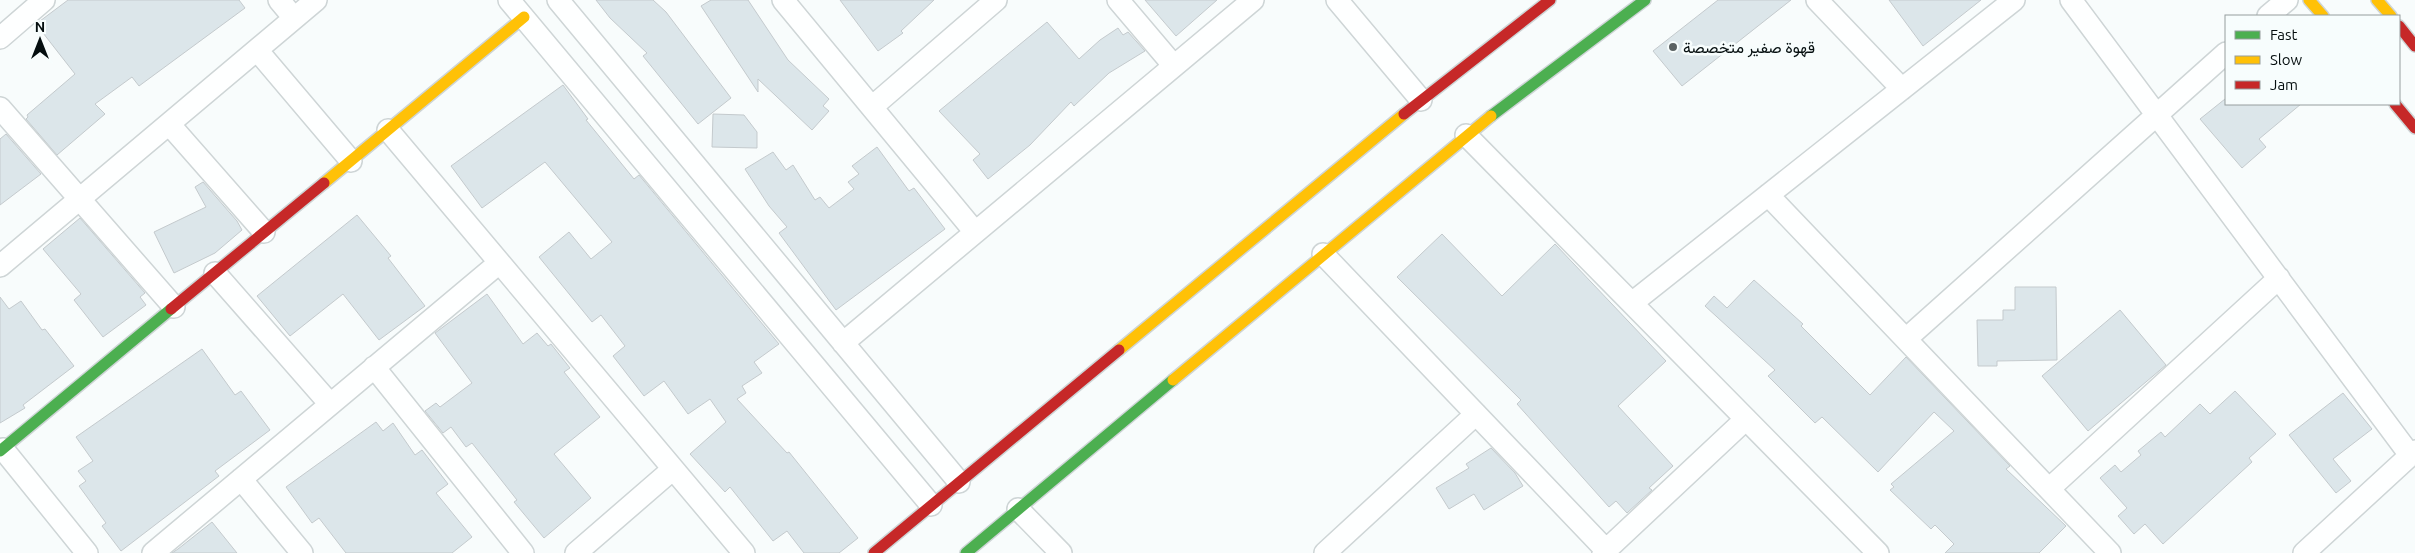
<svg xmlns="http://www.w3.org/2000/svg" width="2415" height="553" viewBox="0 0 2415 553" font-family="Ubuntu,Vazirmatn,sans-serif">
<rect width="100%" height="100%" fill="#f8fcfc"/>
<path fill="#dce6ea" stroke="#c4cacd" d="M 68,0 L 239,0 L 245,8 L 139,86 L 132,77 L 95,104 L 105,114 L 57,155 L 26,119 L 28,117 L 27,115 L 75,74 L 36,24 Z
M 596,0 L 653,0 L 666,12 L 731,98 L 698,124 L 643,56 L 647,53 L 610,18 Z
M 711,0 L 748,0 L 788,60 L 829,99 L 823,106 L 829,111 L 812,130 L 758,79 L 758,92 L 701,6 Z
M 840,0 L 934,0 L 901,31 L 903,33 L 878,51 Z
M 1145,0 L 1217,0 L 1176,36 Z
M 1718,0 L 1791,0 L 1682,86 L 1653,51 Z
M 1889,0 L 1981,0 L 1923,46 Z
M 1047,22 L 1079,59 L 1100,40 L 1118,28 L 1123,35 L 1128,32 L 1145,51 L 1109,73 L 1074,106 L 1071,102 L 1030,145 L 988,179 L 973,160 L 980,154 L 939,111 Z
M 563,85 L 588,119 L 586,120 L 634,179 L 639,175 L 779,344 L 754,362 L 762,373 L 742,386 L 746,393 L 737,399 L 787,453 L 789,452 L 858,538 L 839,553 L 804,553 L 787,531 L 773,541 L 730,487 L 725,492 L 690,454 L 726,422 L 710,399 L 688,414 L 664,381 L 644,396 L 613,356 L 625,346 L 601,315 L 592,322 L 539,257 L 569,232 L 591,259 L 612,242 L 545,162 L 482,208 L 451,166 Z
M 2225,99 L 2226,104 L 2301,104 L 2259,139 L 2266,147 L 2242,168 L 2200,119 Z
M 713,114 L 744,115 L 757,132 L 757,148 L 712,147 Z
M 6,134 L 41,174 L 0,205 L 0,139 Z
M 877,147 L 909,191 L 914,188 L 945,229 L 836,310 L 779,233 L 787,227 L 769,206 L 745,169 L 773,152 L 786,170 L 793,165 L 815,200 L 820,197 L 829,208 L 854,189 L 848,182 L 859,174 L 852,166 Z
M 203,182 L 237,221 L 242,230 L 215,253 L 174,273 L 154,232 L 206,207 L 195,187 Z
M 357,215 L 391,256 L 388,258 L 425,306 L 379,340 L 343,294 L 290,336 L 257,296 Z
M 80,218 L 145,293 L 140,297 L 146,305 L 103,337 L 74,300 L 81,294 L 43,249 Z
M 1442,234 L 1502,296 L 1555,244 L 1666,361 L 1618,406 L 1673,466 L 1649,488 L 1652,490 L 1627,513 L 1616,501 L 1609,507 L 1517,404 L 1521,400 L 1397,277 Z
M 1754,280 L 1803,324 L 1801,326 L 1870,395 L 1906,357 L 2010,466 L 2006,469 L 2066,526 L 2039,553 L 1945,553 L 1954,544 L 1935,525 L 1931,529 L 1890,490 L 1894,487 L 1891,484 L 1954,431 L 1934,412 L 1878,472 L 1822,417 L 1815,423 L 1768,376 L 1775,370 L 1705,306 L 1714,296 L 1727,308 Z
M 2015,287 L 2056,287 L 2057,360 L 1997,361 L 1997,366 L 1978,366 L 1977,320 L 2003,320 L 2003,310 L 2015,310 Z
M 487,294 L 523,344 L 537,333 L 548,346 L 551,344 L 570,368 L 564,372 L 600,417 L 554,454 L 591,498 L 544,538 L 514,502 L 517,500 L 472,443 L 466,447 L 451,427 L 443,433 L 425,411 L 436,403 L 440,407 L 472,383 L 435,333 Z
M 0,297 L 9,309 L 21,301 L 42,330 L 45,329 L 74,366 L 23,405 L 25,408 L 0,423 Z
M 2120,310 L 2166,365 L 2088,431 L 2042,376 Z
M 202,349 L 235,395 L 241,391 L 270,430 L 215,471 L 219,476 L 121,551 L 102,526 L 106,523 L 79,486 L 86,481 L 78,471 L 93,461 L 76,437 Z
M 2235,391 L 2276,434 L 2249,458 L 2252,462 L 2163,544 L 2145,524 L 2134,534 L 2118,516 L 2127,508 L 2100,478 L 2115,465 L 2121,472 L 2141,455 L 2138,451 L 2161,432 L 2165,437 L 2200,404 L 2210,414 Z
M 2343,393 L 2372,429 L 2333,459 L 2351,481 L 2336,493 L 2289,435 Z
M 376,422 L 383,431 L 393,423 L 415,455 L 422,450 L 448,484 L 436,493 L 472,537 L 452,553 L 346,553 L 319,518 L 312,523 L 286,487 Z
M 1491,448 L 1515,473 L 1523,486 L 1484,510 L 1474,494 L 1449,509 L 1436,488 L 1469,468 L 1466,464 Z
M 212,522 L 237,553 L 172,553 L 178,549 Z"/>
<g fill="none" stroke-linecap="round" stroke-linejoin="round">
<defs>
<path id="street" d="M 279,0 L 294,18
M 509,0 L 931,505
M 558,0 L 959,482
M 783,0 L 975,232
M 1118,0 L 1174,66
M 1337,0 L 1421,100
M 1817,0 L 1902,89
M 2071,0 L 2410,455
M 2268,16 L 2287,0
M 0,38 L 44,0
M 257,50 L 351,161
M 872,107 L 996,0
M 0,108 L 174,307
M 169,124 L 264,232
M 388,130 L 744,553
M 1466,135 L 1878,553
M 1768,195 L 2110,553
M 1323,254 L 1606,550
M 0,266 L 316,0
M 215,273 L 330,404
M 1632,303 L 2014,0
M 1906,339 L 2226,53
M 843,343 L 1253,0
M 374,367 L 523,553
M 3,449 L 87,553
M 241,479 L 302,553
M 2049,489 L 2279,278
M 1018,509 L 1061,553
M 153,553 L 499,263
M 576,553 L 673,469
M 1325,553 L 1476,414
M 1603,553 L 1746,419
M 2304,553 L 2415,451"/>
<path id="fast" d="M 1491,116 L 1645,0
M 0,451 L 171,309
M 966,553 L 1173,380"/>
<path id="slow" d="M 2309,0 L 2323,16
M 2377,0 L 2391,16
M 324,183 L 524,17
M 1119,350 L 1404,114
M 1173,380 L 1491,116"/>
<path id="jam" d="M 2399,26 L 2415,46
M 2395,104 L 2415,128
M 1404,114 L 1550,0
M 171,309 L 324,183
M 874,553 L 1119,350"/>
</defs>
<use href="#street" stroke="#ced5d6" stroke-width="24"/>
<use href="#fast" stroke="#ced5d6" stroke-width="14"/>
<use href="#slow" stroke="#ced5d6" stroke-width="14"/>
<use href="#jam" stroke="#ced5d6" stroke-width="14"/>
<use href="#street" stroke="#feffff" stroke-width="21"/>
<use href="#fast" stroke="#4caf50" stroke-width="11"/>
<use href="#slow" stroke="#ffc107" stroke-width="11"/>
<use href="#jam" stroke="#c62828" stroke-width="11"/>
</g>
<circle fill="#5a6162" stroke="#f7fdfd" stroke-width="2" cx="1673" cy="47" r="5"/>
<g text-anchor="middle" stroke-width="5" stroke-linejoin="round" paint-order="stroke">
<g font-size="16" fill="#050e0f" stroke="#f7fdfd" text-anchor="start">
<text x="1683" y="53">قهوة صفير متخصصة</text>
</g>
</g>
<rect x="2225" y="15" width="175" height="90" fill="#f7fdfd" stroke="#969d9e"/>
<rect x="2235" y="31" width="25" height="8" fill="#4caf50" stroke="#969d9e"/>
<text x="2270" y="40" font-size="15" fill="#050e0f">Fast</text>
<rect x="2235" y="56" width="25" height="8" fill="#ffc107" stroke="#969d9e"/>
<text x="2270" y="65" font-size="15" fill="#050e0f">Slow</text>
<rect x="2235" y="81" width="25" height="8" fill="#c62828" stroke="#969d9e"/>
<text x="2270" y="90" font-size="15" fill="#050e0f">Jam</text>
<g transform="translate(40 40)" stroke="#f7fdfd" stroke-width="4" paint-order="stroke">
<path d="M0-4L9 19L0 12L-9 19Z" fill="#050e0f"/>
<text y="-8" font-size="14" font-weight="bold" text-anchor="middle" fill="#050e0f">N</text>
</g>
</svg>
